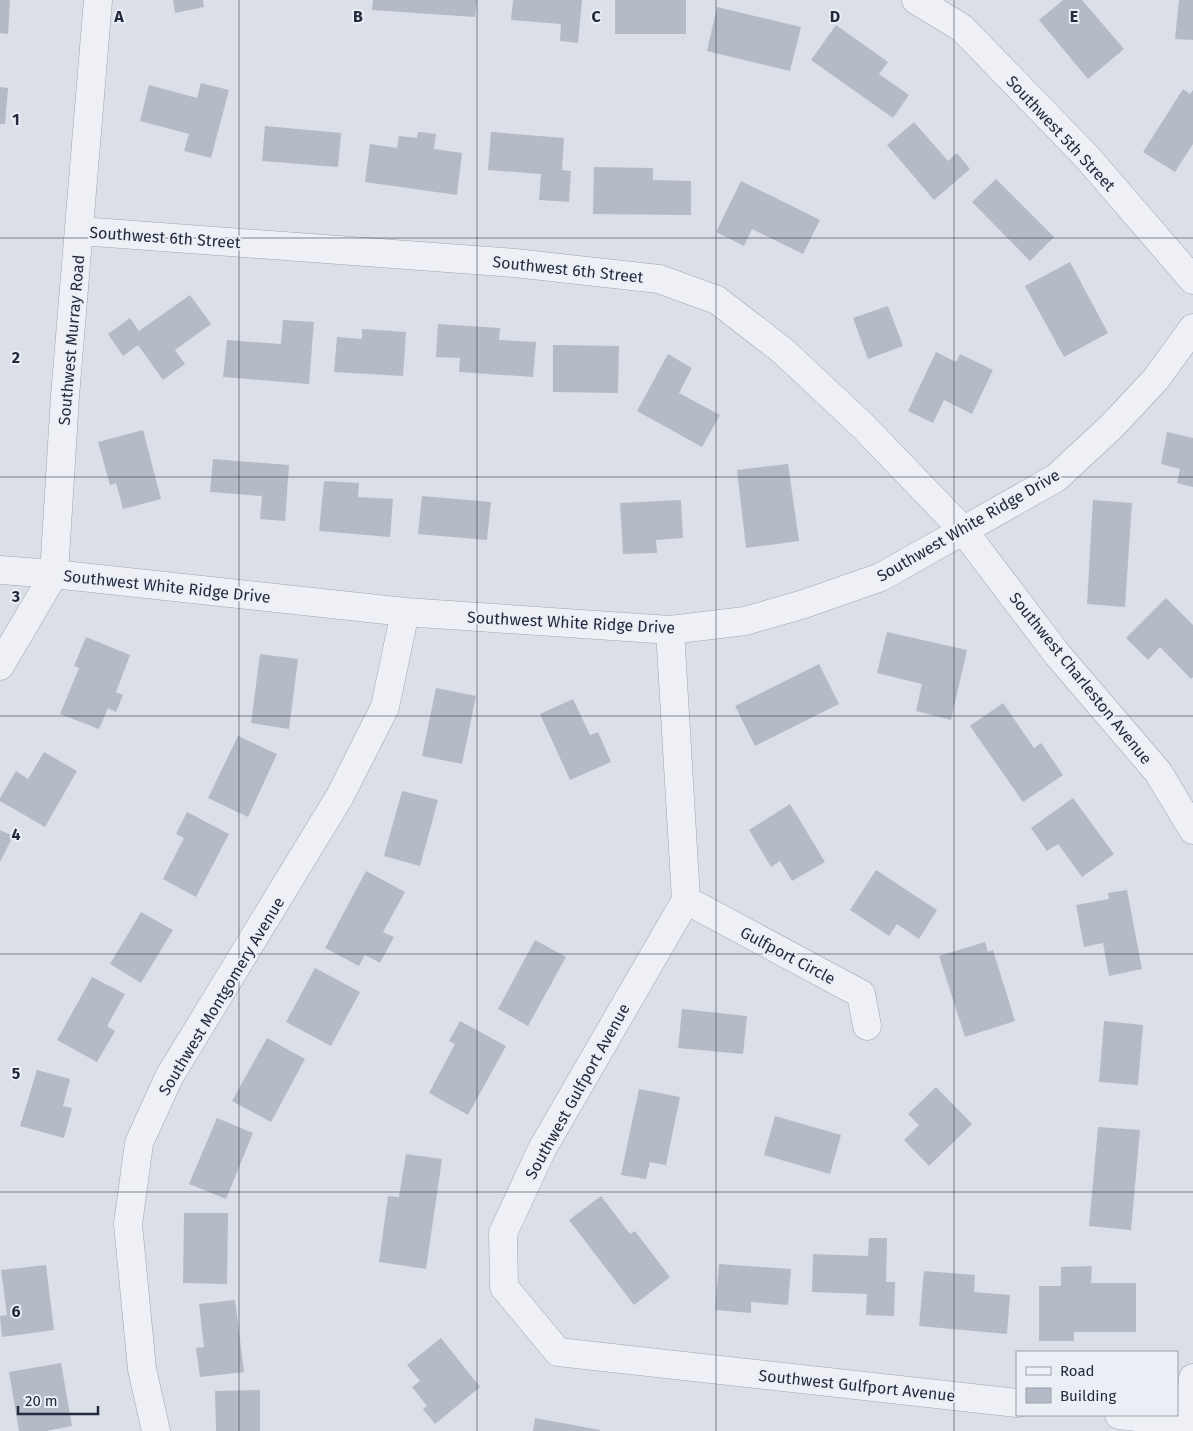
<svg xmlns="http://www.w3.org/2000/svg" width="1193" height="1431" viewBox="0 0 1193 1431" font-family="'Fira Sans',sans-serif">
<rect width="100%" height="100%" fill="#dbdfe7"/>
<path fill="#b5bac7" d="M 0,0 L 10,0 L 8,34 L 0,33 Z
M 173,0 L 203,0 L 204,7 L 175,13 Z
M 373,0 L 477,0 L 475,17 L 372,10 Z
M 513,0 L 582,0 L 578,43 L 560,41 L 561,24 L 511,20 Z
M 615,0 L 686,0 L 686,34 L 615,34 Z
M 1063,0 L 1082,0 L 1124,49 L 1088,79 L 1039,20 Z
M 1179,0 L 1193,0 L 1193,40 L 1175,39 Z
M 717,7 L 801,27 L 790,71 L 707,51 Z
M 836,25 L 888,62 L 879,74 L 909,95 L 893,118 L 811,60 Z
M 201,83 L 229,90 L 211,158 L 184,151 L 189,134 L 140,121 L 149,85 L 197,98 Z
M 0,87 L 8,88 L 5,124 L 0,124 Z
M 1183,89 L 1190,94 L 1193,90 L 1193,144 L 1175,172 L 1143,152 Z
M 914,122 L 948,161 L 957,153 L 970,169 L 934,200 L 887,145 Z
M 265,126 L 341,133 L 338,167 L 262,161 Z
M 418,132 L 436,134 L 434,149 L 462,153 L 457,195 L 365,182 L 370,144 L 397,148 L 399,136 L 417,138 Z
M 491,132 L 564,138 L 562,170 L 571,171 L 569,202 L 539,200 L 541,174 L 488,170 Z
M 594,167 L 653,168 L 653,180 L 691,181 L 691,215 L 593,214 Z
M 996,179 L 1054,237 L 1030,261 L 972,202 Z
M 741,181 L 820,220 L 803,254 L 752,229 L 744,246 L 716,232 Z
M 1070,262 L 1108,333 L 1064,357 L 1025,286 Z
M 190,295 L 211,324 L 175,350 L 185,364 L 163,380 L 138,345 L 123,356 L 108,334 L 130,318 L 139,331 Z
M 888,306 L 903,346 L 868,359 L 853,318 Z
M 283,320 L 314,322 L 309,384 L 223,377 L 227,340 L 281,344 Z
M 438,324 L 500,328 L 499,340 L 536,342 L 533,377 L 459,372 L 460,358 L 436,357 Z
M 362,329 L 406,332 L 403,376 L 334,372 L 337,337 L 362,339 Z
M 553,345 L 619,346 L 618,393 L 553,392 Z
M 936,352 L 956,362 L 960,354 L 993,370 L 972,414 L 944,400 L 933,423 L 908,411 Z
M 668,354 L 692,368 L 679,393 L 720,415 L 702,447 L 637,411 Z
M 143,430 L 161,499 L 123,509 L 116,483 L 110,485 L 98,442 Z
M 1167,432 L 1193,438 L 1193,487 L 1177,483 L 1180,469 L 1161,464 Z
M 213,459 L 289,465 L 285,521 L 260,519 L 262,496 L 210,492 Z
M 788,464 L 799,541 L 746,548 L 737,470 Z
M 324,481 L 359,483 L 358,497 L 393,499 L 390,537 L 319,531 Z
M 422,496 L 491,502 L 487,540 L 418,534 Z
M 681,500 L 683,538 L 656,540 L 657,553 L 623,554 L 620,503 Z
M 1093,500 L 1132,503 L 1125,607 L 1087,604 Z
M 1166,598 L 1193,625 L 1193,677 L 1191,679 L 1160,647 L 1148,660 L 1126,638 Z
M 887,632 L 967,650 L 951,720 L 916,711 L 922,684 L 877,673 Z
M 86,637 L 130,655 L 116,692 L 123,695 L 116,712 L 108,708 L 99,729 L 60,714 L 79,668 L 74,666 Z
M 260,654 L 298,659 L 289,729 L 251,723 Z
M 819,664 L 839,704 L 755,746 L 735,706 Z
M 436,688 L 476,696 L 462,764 L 422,756 Z
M 573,699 L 590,735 L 598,732 L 611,762 L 570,780 L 540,714 Z
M 1003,703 L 1034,748 L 1041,743 L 1063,775 L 1023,802 L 970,726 Z
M 238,736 L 277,754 L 248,817 L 208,798 Z
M 44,752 L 77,771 L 45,827 L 0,801 L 0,798 L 16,771 L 28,779 Z
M 402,791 L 438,800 L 420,866 L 384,856 Z
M 1073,798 L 1114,854 L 1082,877 L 1058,844 L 1047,851 L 1031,828 Z
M 790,804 L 825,862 L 792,881 L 780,861 L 771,867 L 749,830 Z
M 187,812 L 229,834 L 196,897 L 163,879 L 184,838 L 176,834 Z
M 0,830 L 13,836 L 0,862 Z
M 876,870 L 937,910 L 919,939 L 897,924 L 889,936 L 850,910 Z
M 366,871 L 405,892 L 383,932 L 394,937 L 380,963 L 365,955 L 359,966 L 325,948 Z
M 1127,890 L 1142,969 L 1109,976 L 1103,943 L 1084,947 L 1076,905 L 1109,899 L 1108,893 Z
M 141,912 L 173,930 L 141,983 L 110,964 Z
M 535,940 L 566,957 L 528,1026 L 498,1009 Z
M 985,942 L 988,952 L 993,950 L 1015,1021 L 965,1037 L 939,956 Z
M 315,968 L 360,992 L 331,1046 L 286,1022 Z
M 92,977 L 125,994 L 107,1026 L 115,1031 L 97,1062 L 57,1040 Z
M 682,1009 L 747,1016 L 743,1054 L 678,1048 Z
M 460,1021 L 506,1046 L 468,1115 L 429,1093 L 455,1044 L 449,1041 Z
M 1104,1021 L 1143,1025 L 1138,1085 L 1099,1082 Z
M 267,1038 L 305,1059 L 271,1122 L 232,1101 Z
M 37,1070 L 70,1079 L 63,1106 L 72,1108 L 64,1138 L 20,1126 Z
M 936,1087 L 972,1124 L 929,1166 L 904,1140 L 919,1125 L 908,1114 Z
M 639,1089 L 680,1097 L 666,1165 L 650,1162 L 646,1179 L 621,1175 Z
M 775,1116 L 841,1135 L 830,1174 L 764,1155 Z
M 217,1118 L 253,1133 L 226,1199 L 189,1184 Z
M 1098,1127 L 1140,1130 L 1131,1230 L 1089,1226 Z
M 406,1154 L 442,1159 L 426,1269 L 379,1262 L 388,1196 L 399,1197 Z
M 601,1196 L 630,1234 L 635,1231 L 670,1277 L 634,1305 L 569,1220 Z
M 184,1213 L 228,1213 L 227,1284 L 183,1283 Z
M 869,1238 L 887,1238 L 886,1282 L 895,1282 L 894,1316 L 866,1315 L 867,1294 L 812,1292 L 813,1254 L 868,1256 Z
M 719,1264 L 791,1269 L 788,1305 L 751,1302 L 751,1313 L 715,1310 Z
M 46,1265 L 54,1330 L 2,1337 L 0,1316 L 7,1315 L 1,1270 Z
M 1092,1266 L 1091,1283 L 1136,1283 L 1136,1332 L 1074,1332 L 1074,1341 L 1039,1341 L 1039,1286 L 1061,1286 L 1061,1267 Z
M 924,1271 L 975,1275 L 974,1292 L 1010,1295 L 1007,1334 L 919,1326 Z
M 235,1300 L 244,1372 L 200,1377 L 196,1348 L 204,1347 L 199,1304 Z
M 441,1338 L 480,1387 L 435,1424 L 423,1409 L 427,1406 L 412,1387 L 420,1381 L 407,1365 Z
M 61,1363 L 72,1426 L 46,1431 L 19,1431 L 9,1372 Z
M 260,1390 L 260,1431 L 216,1431 L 215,1391 Z
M 535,1418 L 600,1430 L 600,1431 L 533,1431 Z"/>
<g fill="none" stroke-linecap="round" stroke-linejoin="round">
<defs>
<path id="street" d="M 916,0 L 962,28 L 1087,157 L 1193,280
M 80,231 L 515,263 L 659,279 L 717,300 L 783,351 L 863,426 L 963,530 L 1057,654 L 1158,772 L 1193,830
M 0,570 L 54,574 L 405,612 L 670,630 L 745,621 L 804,604 L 881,577 L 1056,478 L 1112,426 L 1156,379 L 1193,328
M 670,630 L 686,900 L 542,1149 L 503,1233 L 504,1287 L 558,1352 L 1017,1403
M 0,666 L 54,574 L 65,396 L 98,0
M 686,900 L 861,994 L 867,1026
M 1119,1415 L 1189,1423
M 156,1431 L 142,1369 L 128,1224 L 139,1143 L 169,1077 L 340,796 L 385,707 L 405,612
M 1188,1431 L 1193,1378"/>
</defs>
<use href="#street" stroke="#a0a5b1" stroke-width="29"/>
<use href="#street" stroke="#eef0f5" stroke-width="28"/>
</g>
<path fill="none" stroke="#242b3e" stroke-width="1" stroke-opacity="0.55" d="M 239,0 L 239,1431M 477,0 L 477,1431M 716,0 L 716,1431M 954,0 L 954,1431M 0,238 L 1193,238M 0,477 L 1193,477M 0,716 L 1193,716M 0,954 L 1193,954M 0,1192 L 1193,1192"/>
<g text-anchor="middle" stroke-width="4" stroke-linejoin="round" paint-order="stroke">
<g font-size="16" fill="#242b3e" stroke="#eaeef5">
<text transform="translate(1061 133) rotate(47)" y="6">Southwest 5th Street</text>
<text transform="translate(165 237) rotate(4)" y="6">Southwest 6th Street</text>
<text transform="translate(568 269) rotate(6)" y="6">Southwest 6th Street</text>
<text transform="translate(71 340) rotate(-85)" y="6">Southwest Murray Road</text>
<text transform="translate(968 525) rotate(-30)" y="6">Southwest White Ridge Drive</text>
<text transform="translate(167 586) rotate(6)" y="6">Southwest White Ridge Drive</text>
<text transform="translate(571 622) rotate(3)" y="6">Southwest White Ridge Drive</text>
<text transform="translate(1081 678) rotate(51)" y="6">Southwest Charleston Avenue</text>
<text transform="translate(788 955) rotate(28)" y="6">Gulfport Circle</text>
<text transform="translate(221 996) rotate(-59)" y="6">Southwest Montgomery Avenue</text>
<text transform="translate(577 1091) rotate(-61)" y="6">Southwest Gulfport Avenue</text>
<text transform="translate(857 1385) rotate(6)" y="6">Southwest Gulfport Avenue</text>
</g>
</g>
<g font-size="16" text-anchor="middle" font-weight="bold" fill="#242b3e" stroke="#eaeef5" stroke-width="4" stroke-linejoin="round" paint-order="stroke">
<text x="119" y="22">A</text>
<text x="358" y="22">B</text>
<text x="596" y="22">C</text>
<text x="835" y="22">D</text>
<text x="1074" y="22">E</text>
<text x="16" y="125">1</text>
<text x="16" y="363">2</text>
<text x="16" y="602">3</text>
<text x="16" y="840">4</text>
<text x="16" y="1079">5</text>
<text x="16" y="1317">6</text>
</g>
<rect x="1016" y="1351" width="162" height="65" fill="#eaeef5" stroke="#9ba0ac"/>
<rect x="1026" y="1367" width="25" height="8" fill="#eef0f5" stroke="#9ba0ac"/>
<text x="1060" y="1376" font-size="15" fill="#242b3e">Road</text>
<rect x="1026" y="1388" width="25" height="15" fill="#b5bac7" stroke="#9ba0ac"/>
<text x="1060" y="1401" font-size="15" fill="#242b3e">Building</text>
<path d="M18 1406v8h80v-8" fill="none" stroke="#242b3e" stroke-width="2.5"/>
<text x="25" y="1406" font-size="15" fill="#242b3e" stroke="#eaeef5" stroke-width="4" paint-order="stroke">20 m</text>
</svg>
